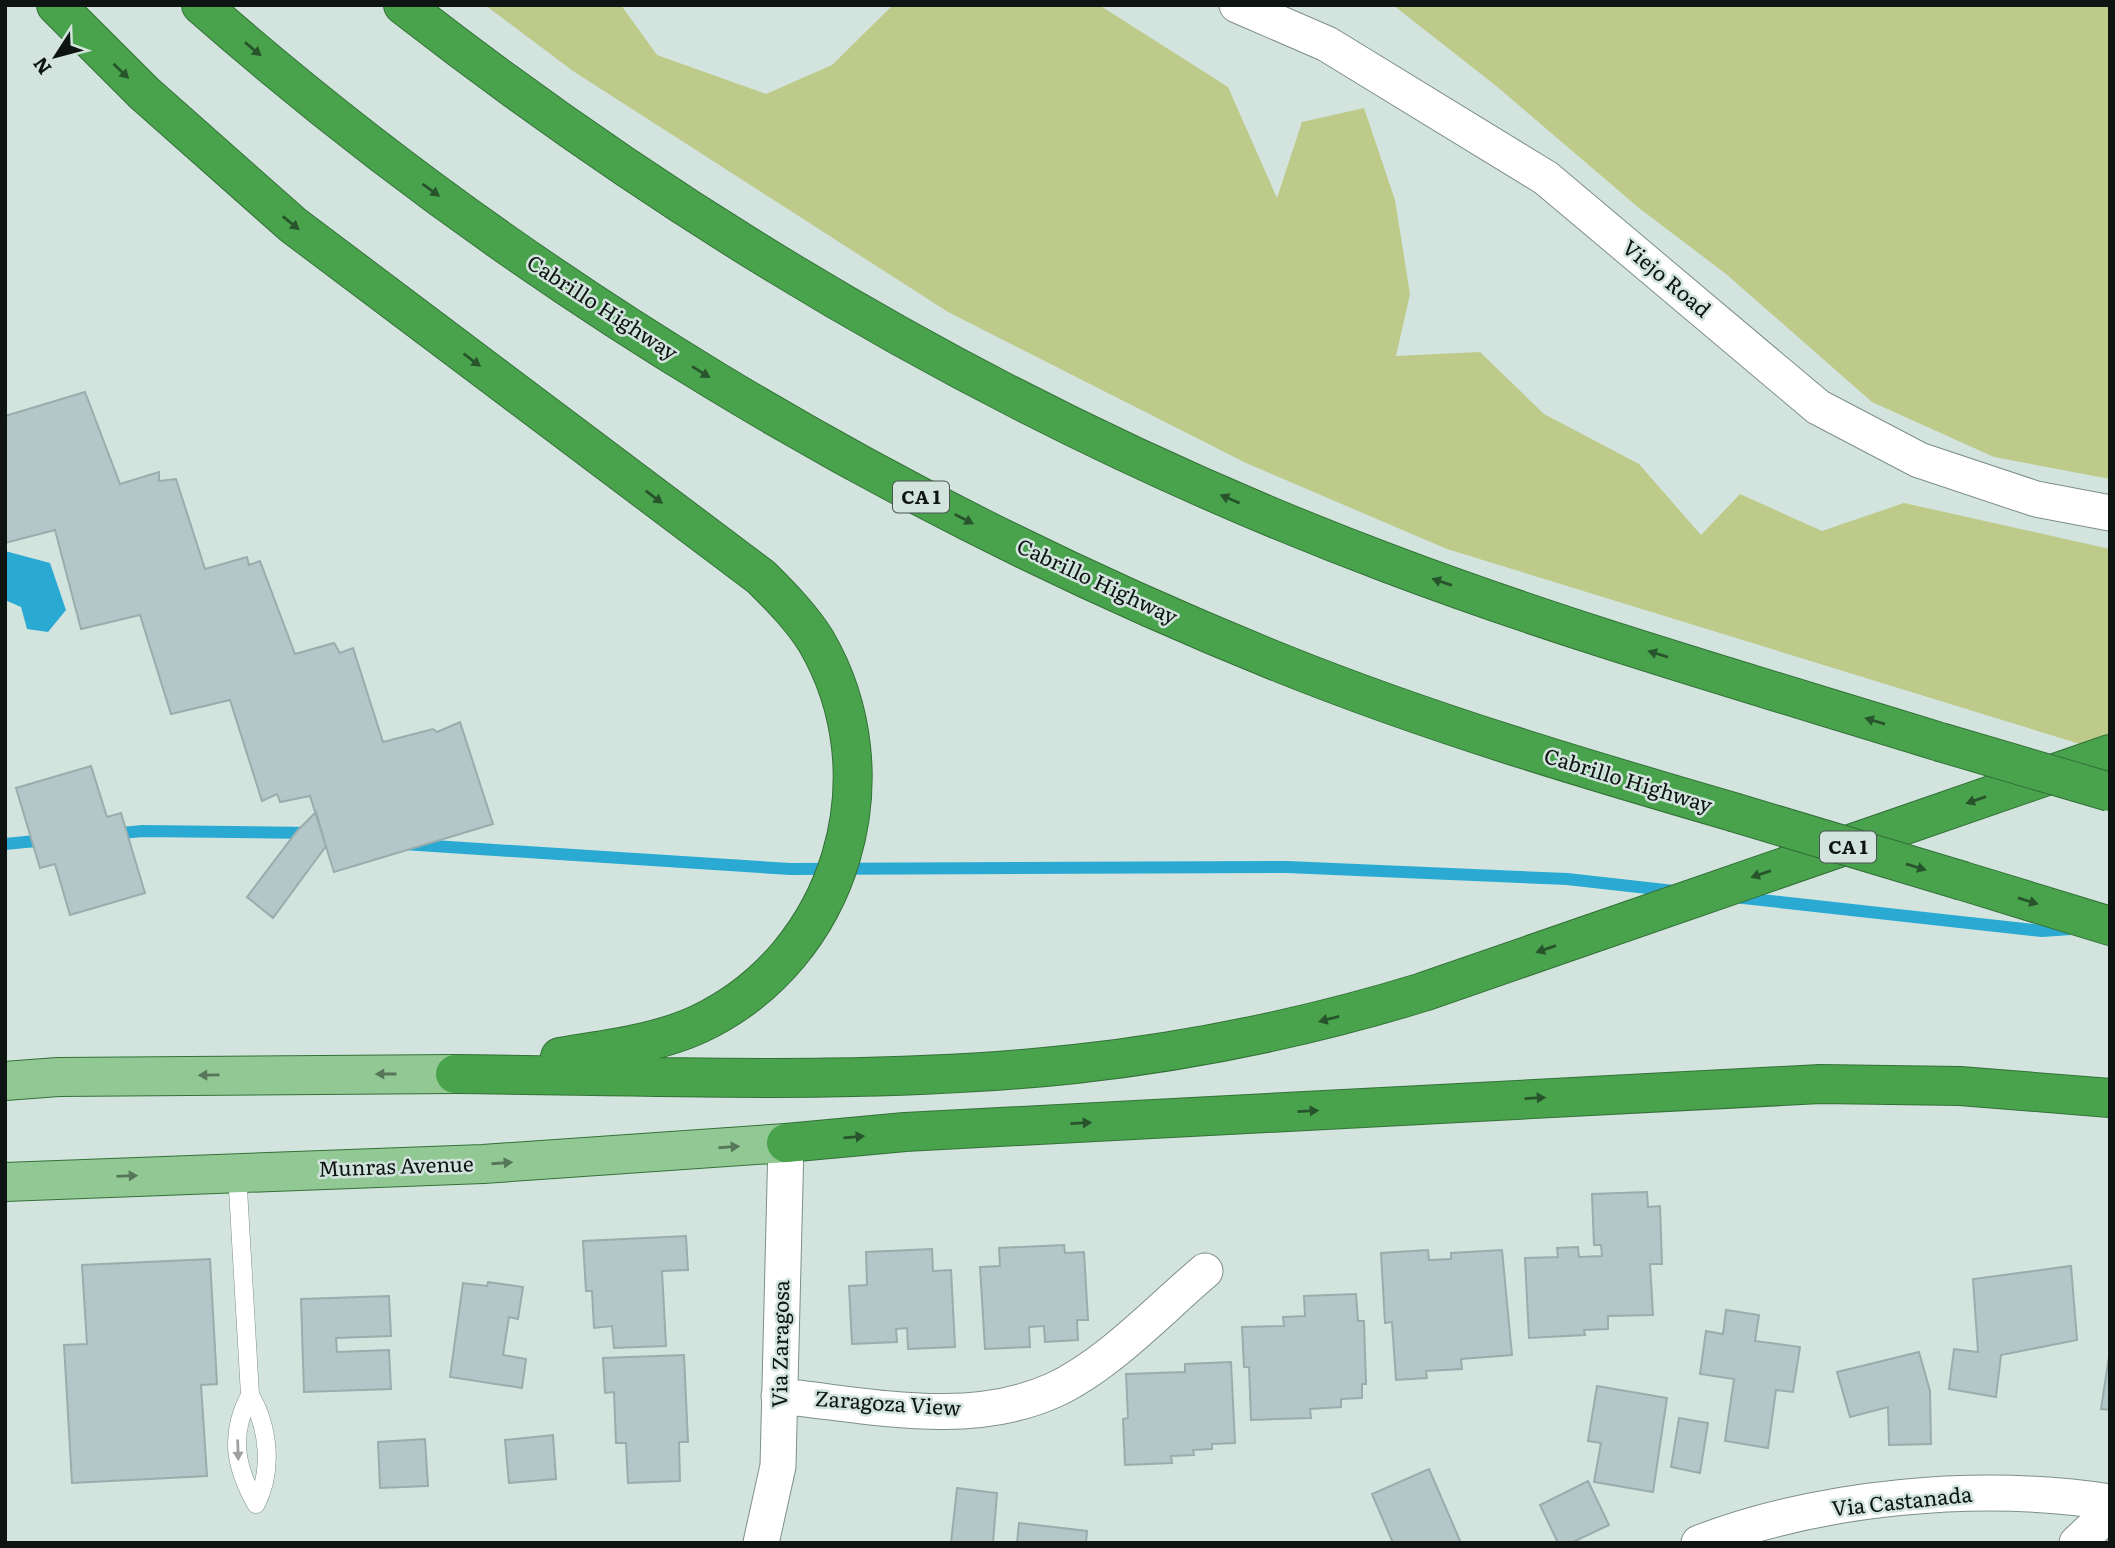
<svg xmlns="http://www.w3.org/2000/svg" width="2115" height="1548" viewBox="0 0 2115 1548" font-family="Literata,serif">
<rect width="100%" height="100%" fill="#d2e4dd"/>
<path fill="#bdca8a" d="M 485,5 L 621,5 L 657,55 L 766,94 L 832,65 L 893,5 L 1099,5 L 1228,87 L 1277,198 L 1302,122 L 1364,108 L 1395,200 L 1410,294 L 1396,356 L 1480,352 L 1544,414 L 1639,464 L 1701,535 L 1740,494 L 1822,531 L 1904,503 L 2110,549 L 2110,734 L 2080,744 L 1447,549 L 1246,463 L 948,312 L 573,71 Z
M 1393,5 L 2110,5 L 2110,479 L 1994,457 L 1872,402 L 1726,274 L 1639,208 L 1495,85 Z"/>
<path fill="#2aaad3" d="M 5,551 L 50,563 L 66,610 L 48,632 L 27,629 L 21,607 L 5,600 Z"/>
<g fill="none" stroke-linecap="round" stroke-linejoin="round">
<path stroke="#2aaad3" stroke-width="12" d="M 113,834 L 142,831 L 312,833
M 5,844 L 46,840
M 403,844 L 790,869 L 1287,867 L 1567,879 L 1674,891
M 1734,897 L 2042,931 L 2071,929"/>
</g>
<path fill="#b3c7c8" stroke="#99adad" stroke-width="2" d="M 85,392 L 120,484 L 159,472 L 159,481 L 176,479 L 205,569 L 247,557 L 249,565 L 260,561 L 295,654 L 334,643 L 340,653 L 353,648 L 383,742 L 433,729 L 437,732 L 460,722 L 493,824 L 334,872 L 310,796 L 280,802 L 277,794 L 262,801 L 230,700 L 171,714 L 140,615 L 81,629 L 55,530 L 5,543 L 5,416 Z
M 91,766 L 107,817 L 121,813 L 145,893 L 70,915 L 55,864 L 40,868 L 16,788 Z
M 316,812 L 326,846 L 273,918 L 247,897 L 297,831 Z
M 1647,1192 L 1648,1207 L 1660,1206 L 1662,1264 L 1650,1264 L 1653,1315 L 1608,1316 L 1608,1329 L 1584,1330 L 1585,1335 L 1529,1338 L 1525,1258 L 1558,1257 L 1557,1248 L 1578,1247 L 1579,1257 L 1602,1256 L 1601,1245 L 1594,1245 L 1592,1194 Z
M 686,1236 L 688,1270 L 662,1271 L 666,1346 L 614,1348 L 612,1326 L 594,1328 L 592,1291 L 586,1291 L 583,1241 Z
M 1064,1245 L 1065,1253 L 1084,1252 L 1088,1320 L 1077,1320 L 1078,1340 L 1045,1342 L 1044,1326 L 1029,1327 L 1030,1347 L 985,1349 L 980,1267 L 1000,1266 L 999,1248 Z
M 932,1249 L 933,1271 L 951,1270 L 955,1347 L 908,1349 L 907,1328 L 896,1329 L 897,1342 L 852,1344 L 849,1286 L 867,1285 L 866,1252 Z
M 1428,1250 L 1429,1260 L 1451,1259 L 1451,1253 L 1502,1250 L 1512,1355 L 1461,1359 L 1462,1369 L 1426,1371 L 1427,1378 L 1396,1380 L 1392,1322 L 1385,1323 L 1381,1253 Z
M 210,1259 L 217,1384 L 201,1385 L 207,1476 L 72,1483 L 64,1345 L 87,1344 L 82,1265 Z
M 2071,1266 L 2077,1340 L 2001,1355 L 1996,1397 L 1949,1389 L 1954,1349 L 1978,1352 L 1973,1279 Z
M 488,1282 L 523,1287 L 518,1319 L 509,1317 L 503,1355 L 526,1359 L 522,1388 L 450,1377 L 463,1283 L 487,1286 Z
M 1356,1294 L 1358,1321 L 1364,1321 L 1366,1384 L 1362,1384 L 1362,1398 L 1341,1399 L 1341,1407 L 1310,1409 L 1311,1418 L 1251,1420 L 1249,1367 L 1244,1367 L 1242,1327 L 1284,1326 L 1283,1317 L 1305,1316 L 1304,1296 Z
M 389,1296 L 391,1336 L 336,1338 L 337,1352 L 389,1350 L 391,1389 L 304,1392 L 301,1299 Z
M 1726,1310 L 1759,1315 L 1755,1341 L 1800,1347 L 1793,1392 L 1776,1390 L 1768,1448 L 1725,1441 L 1734,1379 L 1700,1374 L 1706,1331 L 1723,1334 Z
M 2110,1350 L 2110,1410 L 2101,1409 Z
M 1919,1352 L 1930,1391 L 1931,1444 L 1889,1445 L 1888,1407 L 1850,1417 L 1837,1372 Z
M 684,1355 L 688,1442 L 679,1442 L 680,1481 L 628,1483 L 626,1443 L 616,1443 L 614,1392 L 605,1393 L 603,1358 Z
M 1231,1362 L 1235,1443 L 1212,1444 L 1212,1449 L 1193,1450 L 1194,1455 L 1171,1456 L 1172,1463 L 1125,1465 L 1123,1419 L 1128,1418 L 1126,1374 L 1185,1372 L 1185,1364 Z
M 1597,1386 L 1667,1398 L 1653,1492 L 1594,1482 L 1601,1443 L 1588,1441 Z
M 1679,1418 L 1708,1423 L 1700,1473 L 1671,1467 Z
M 553,1435 L 556,1479 L 509,1483 L 505,1440 Z
M 425,1439 L 428,1486 L 380,1488 L 378,1442 Z
M 1429,1469 L 1461,1543 L 1393,1543 L 1372,1494 Z
M 1588,1481 L 1609,1525 L 1571,1543 L 1558,1543 L 1540,1505 Z
M 957,1488 L 997,1493 L 993,1543 L 951,1543 Z
M 1019,1523 L 1087,1531 L 1086,1543 L 1017,1543 Z"/>
<g fill="none" stroke-linecap="round" stroke-linejoin="round">
<defs>
<path id="lane" d="M 237,1172 L 250,1395 C 269,1427 273,1471 256,1504
M 250,1395 C 229,1435 235,1466 256,1504"/>
<path id="street" d="M 1237,5 L 1327,44 L 1546,178 L 1818,407 L 1919,460 L 2036,499 L 2110,513
M 779,1396 C 869,1405 968,1429 1054,1390 C 1108,1365 1159,1310 1205,1271
M 761,1543 L 778,1466 L 786,1143
M 1699,1543 C 1823,1496 1979,1482 2110,1502
M 2077,1543 L 2110,1512"/>
<path id="primary" d="M 5,1081 L 58,1077 L 455,1074
M 5,1182 L 483,1164 L 786,1143"/>
<path id="highway" d="M 56,5 L 144,93 L 293,225 L 761,577 C 781,597 801,617 816,641 C 895,776 842,956 699,1024 C 656,1044 606,1049 560,1057
M 201,5 C 520,285 890,506 1283,664 C 1430,723 1582,768 1733,812
M 403,5 C 703,239 1033,430 1390,564 C 1570,632 1756,685 1940,742
M 1963,881 L 2110,926
M 455,1074 C 661,1076 870,1086 1075,1064 C 1193,1051 1309,1027 1423,992 L 2110,754
M 786,1143 L 905,1132 L 1820,1084 L 1960,1086 L 2110,1098"/>
</defs>
<use href="#lane" stroke="#7e8f89" stroke-width="19"/>
<use href="#street" stroke="#7e8f89" stroke-width="37"/>
<use href="#primary" stroke="#347138" stroke-width="40"/>
<use href="#highway" stroke="#347138" stroke-width="40"/>
<use href="#lane" stroke="#fff" stroke-width="18"/>
<use href="#street" stroke="#fff" stroke-width="35"/>
<use href="#primary" stroke="#92c894" stroke-width="38"/>
<use href="#highway" stroke="#49a34d" stroke-width="38"/>
<defs>
<path id="highway-bridge" d="M 1940,742 L 2110,792
M 1733,812 L 1963,881"/>
</defs>
<use href="#highway-bridge" stroke="#347138" stroke-width="40" stroke-linecap="butt"/>
<use href="#highway-bridge" stroke="#49a34d" stroke-width="38"/>
</g>
<defs><path id="oneway-solid" d="M-6-.8H1V-3.2L6.5 0L1 3.2V.8H-6Z" transform="scale(1.75)"/></defs>
<g fill="#28542c">
<use href="#oneway-solid" transform="translate(253 49) rotate(40)"/>
<use href="#oneway-solid" transform="translate(121 71) rotate(44)"/>
<use href="#oneway-solid" transform="translate(431 190) rotate(36)"/>
<use href="#oneway-solid" transform="translate(291 223) rotate(39)"/>
<use href="#oneway-solid" transform="translate(472 360) rotate(37)"/>
<use href="#oneway-solid" transform="translate(701 372) rotate(32)"/>
<use href="#oneway-solid" transform="translate(654 497) rotate(37)"/>
<use href="#oneway-solid" transform="translate(1230 499) rotate(-157)"/>
<use href="#oneway-solid" transform="translate(964 519) rotate(27)"/>
<use href="#oneway-solid" transform="translate(1442 582) rotate(-161)"/>
<use href="#oneway-solid" transform="translate(1658 654) rotate(-163)"/>
<use href="#oneway-solid" transform="translate(1875 721) rotate(-163)"/>
<use href="#oneway-solid" transform="translate(1976 800) rotate(161)"/>
<use href="#oneway-solid" transform="translate(1916 867) rotate(17)"/>
<use href="#oneway-solid" transform="translate(1761 874) rotate(161)"/>
<use href="#oneway-solid" transform="translate(2028 901) rotate(17)"/>
<use href="#oneway-solid" transform="translate(1546 949) rotate(161)"/>
<use href="#oneway-solid" transform="translate(1329 1019) rotate(165)"/>
<use href="#oneway-solid" transform="translate(1535 1098) rotate(-3)"/>
<use href="#oneway-solid" transform="translate(1308 1111) rotate(-3)"/>
<use href="#oneway-solid" transform="translate(1081 1123) rotate(-3)"/>
<use href="#oneway-solid" transform="translate(854 1137) rotate(-5)"/>
</g>
<g fill="#567759">
<use href="#oneway-solid" transform="translate(386 1074) rotate(180)"/>
<use href="#oneway-solid" transform="translate(209 1075) rotate(179)"/>
<use href="#oneway-solid" transform="translate(729 1147) rotate(-4)"/>
<use href="#oneway-solid" transform="translate(502 1163) rotate(-4)"/>
<use href="#oneway-solid" transform="translate(127 1176) rotate(-2)"/>
</g>
<use fill="#9ea1a0" href="#oneway-solid" transform="translate(238 1450) rotate(88)"/>
<g text-anchor="middle" stroke-width="5" stroke-linejoin="round" paint-order="stroke">
<g fill="#d2e4dd" stroke="#48524e" stroke-width="2">
<rect x="893" y="481.5" width="56" height="31" rx="5"/>
<rect x="1820" y="831.5" width="56" height="31" rx="5"/>
</g>
<g font-size="19" font-weight="bold" fill="#0d1411">
<text x="921" y="504">CA 1</text>
<text x="1848" y="854">CA 1</text>
</g>
<g font-size="21" fill="#0d1411" stroke="#d2e4dd">
<text transform="translate(1666 279) rotate(40)" y="7">Viejo Road</text>
<text transform="translate(602 308) rotate(33)" y="7">Cabrillo Highway</text>
<text transform="translate(1097 582) rotate(25)" y="7">Cabrillo Highway</text>
<text transform="translate(1628 781) rotate(17)" y="7">Cabrillo Highway</text>
<text transform="translate(396 1167) rotate(-2)" y="7">Munras Avenue</text>
<text transform="translate(781 1344) rotate(-89)" y="7">Via Zaragosa</text>
<text transform="translate(888 1404) rotate(4)" y="7">Zaragoza View</text>
<text transform="translate(1902 1502) rotate(-6)" y="7">Via Castanada</text>
</g>
</g>
<rect width="2115" height="1548" fill="none" stroke="#0d1411" stroke-width="14"/>
<g transform="translate(56 56) rotate(234)" stroke="#d2e4dd" stroke-width="5" paint-order="stroke">
<path d="M0-5L12 26L0 18L-12 26Z" fill="#0d1411"/>
<text y="-10" font-size="19" font-weight="bold" text-anchor="middle" fill="#0d1411">N</text>
</g>
</svg>
